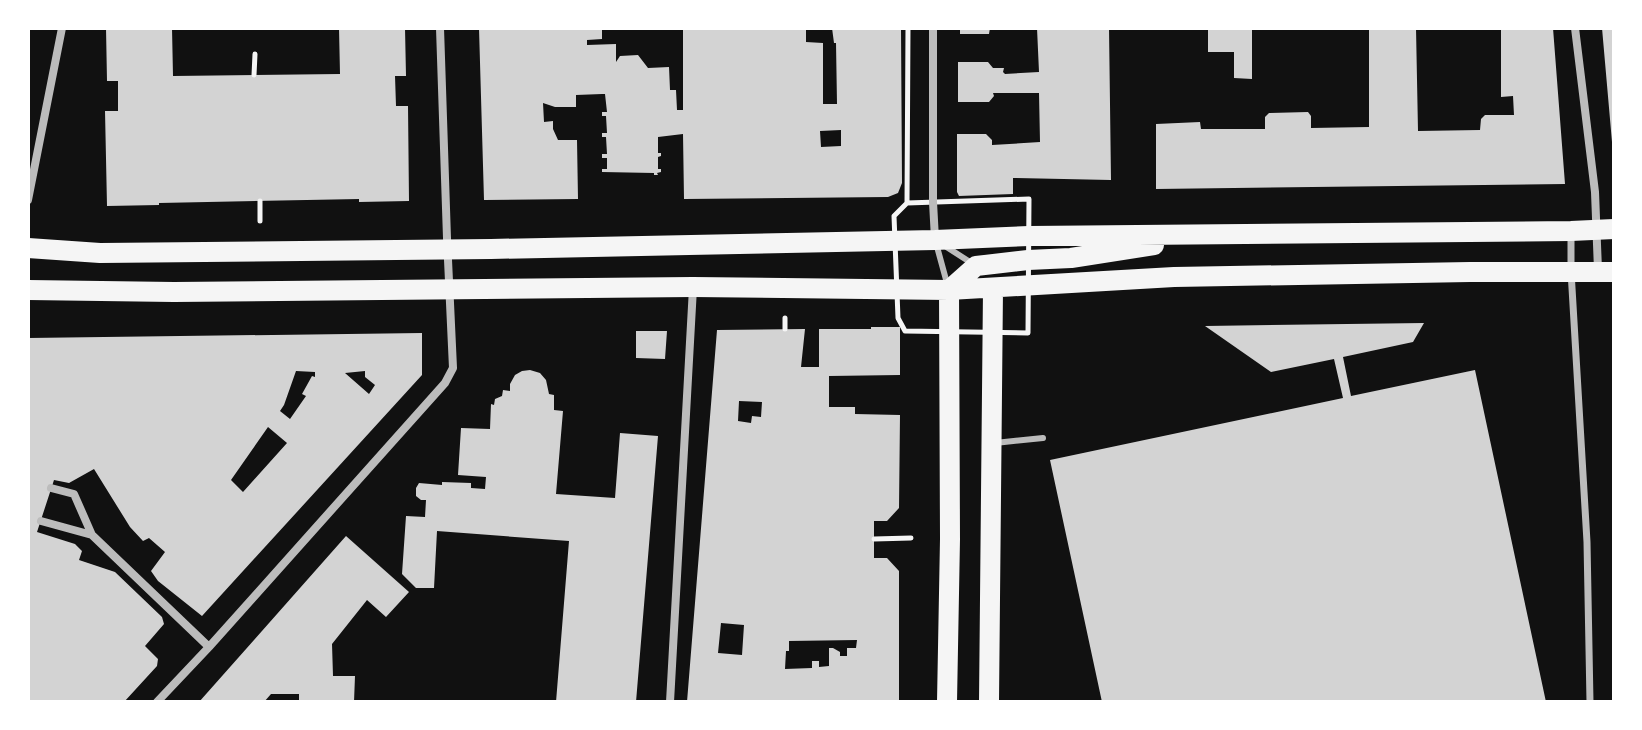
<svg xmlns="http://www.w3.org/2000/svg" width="1642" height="730" viewBox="0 0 1642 730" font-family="'Sofia Sans Condensed',sans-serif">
<rect width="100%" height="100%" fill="#111"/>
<path fill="#d3d3d3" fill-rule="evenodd" d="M 106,28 L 172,28 L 173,76 L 340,74 L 339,28 L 405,28 L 406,76 L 395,76 L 396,106 L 408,106 L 409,201 L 359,202 L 359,199 L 159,203 L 159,205 L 107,206 L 105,111 L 118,111 L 118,81 L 107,81 Z
M 479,28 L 602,28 L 602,39 L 587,40 L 587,45 L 616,44 L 616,62 L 620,56 L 638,55 L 648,68 L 669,67 L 670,90 L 676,90 L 677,110 L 683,110 L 683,28 L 806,28 L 806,42 L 823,43 L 823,104 L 837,104 L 836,43 L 834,43 L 832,28 L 901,28 L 902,183 L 898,193 L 888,197 L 684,199 L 683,134 L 658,137 L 658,153 L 661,153 L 661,156 L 658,157 L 658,169 L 661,169 L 661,172 L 657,173 L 658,175 L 654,175 L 654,173 L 602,172 L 602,169 L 607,169 L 607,158 L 602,158 L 602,154 L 607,154 L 606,137 L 602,137 L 602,133 L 607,133 L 606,116 L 602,116 L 602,112 L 607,112 L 605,94 L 602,94 L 576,95 L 576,107 L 555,107 L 543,103 L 544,122 L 553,121 L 553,129 L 558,140 L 577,140 L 578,199 L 484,200 ZM 841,130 L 841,146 L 821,147 L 820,131 Z
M 960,28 L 990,28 L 989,34 L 960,34 Z
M 1037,28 L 1109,28 L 1111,180 L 1013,178 L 1013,194 L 959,196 L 957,192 L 957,134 L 986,134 L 992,140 L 992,145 L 1040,142 L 1039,93 L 993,93 L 994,96 L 989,102 L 958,102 L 958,62 L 988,62 L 993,68 L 1004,68 L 1003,72 L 1005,74 L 1039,72 Z
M 1208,28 L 1252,28 L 1252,79 L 1234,78 L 1234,52 L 1208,52 Z
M 1369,28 L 1416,28 L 1418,131 L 1480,130 L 1481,119 L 1485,115 L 1514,115 L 1513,96 L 1501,97 L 1501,28 L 1553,28 L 1565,184 L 1156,189 L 1156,124 L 1200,122 L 1201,129 L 1265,129 L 1265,117 L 1269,113 L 1308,112 L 1311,116 L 1311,128 L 1369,127 Z
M 1602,28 L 1614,28 L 1614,142 L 1612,142 Z
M 1424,323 L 1413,342 L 1343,357 L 1351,396 L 1475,370 L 1546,702 L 1102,702 L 1050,460 L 1343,398 L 1334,359 L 1271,372 L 1205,326 Z
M 871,327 L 900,327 L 900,375 L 829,376 L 829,407 L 855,407 L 855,414 L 900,415 L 899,508 L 887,521 L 874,521 L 874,558 L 887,558 L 899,571 L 899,702 L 687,702 L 717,330 L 805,329 L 801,367 L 819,367 L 819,329 L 871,329 ZM 739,401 L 762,402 L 761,417 L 752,416 L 751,423 L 738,421 ZM 721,623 L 744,625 L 742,655 L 718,653 ZM 857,640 L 856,648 L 847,648 L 847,656 L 840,656 L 840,652 L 833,648 L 829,648 L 829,666 L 819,667 L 819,661 L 812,661 L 812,668 L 785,669 L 786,651 L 789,651 L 789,641 Z
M 636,331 L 667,331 L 665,359 L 636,358 Z
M 422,333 L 422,375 L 202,616 L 158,581 L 151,571 L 165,552 L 149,538 L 143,541 L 130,527 L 94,469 L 69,483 L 54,480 L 37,532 L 75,544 L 82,551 L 79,560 L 115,572 L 162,617 L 164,624 L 145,646 L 158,659 L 157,666 L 124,702 L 28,702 L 28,338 ZM 296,371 L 315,372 L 315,377 L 312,376 L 302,394 L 306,396 L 290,419 L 280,411 L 284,405 ZM 365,371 L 365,377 L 375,385 L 369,394 L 345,373 ZM 268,427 L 287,443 L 243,492 L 231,480 Z
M 530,370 L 540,373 L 546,380 L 549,394 L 554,395 L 554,410 L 563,411 L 556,494 L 615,498 L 620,433 L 658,436 L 636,702 L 556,702 L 569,541 L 437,531 L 434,588 L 416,588 L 402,574 L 406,516 L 425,517 L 426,500 L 421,500 L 416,496 L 416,488 L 419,483 L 442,485 L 442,482 L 471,483 L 471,488 L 485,489 L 486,477 L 458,475 L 461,428 L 490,429 L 491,404 L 494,405 L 495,399 L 502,396 L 503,390 L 510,391 L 510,384 L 515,375 L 522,371 Z
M 346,536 L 409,592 L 386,617 L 367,600 L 332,644 L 333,676 L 355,676 L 354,702 L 299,702 L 299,694 L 271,694 L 264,702 L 199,702 Z"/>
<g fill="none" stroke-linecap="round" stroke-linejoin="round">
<path stroke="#f5f5f5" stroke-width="5" d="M 254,75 L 255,54
M 1029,199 L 1028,333 L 905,331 L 898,318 L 894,216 L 907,203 Z
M 260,201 L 260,221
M 907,203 L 908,28
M 785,318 L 785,329
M 874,539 L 911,538"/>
<path stroke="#bcbcbc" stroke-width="6" d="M 936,243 L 948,287
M 945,246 L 973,264
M 995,443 L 1043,438"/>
<path stroke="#bcbcbc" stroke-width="7" d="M 1571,234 L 1571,271 L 1587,542 L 1590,702"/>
<path stroke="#bcbcbc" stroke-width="8" d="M 933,28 L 933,202 L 935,239
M 1575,28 L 1595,192 L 1598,270
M 28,200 L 62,28
M 51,488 L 74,494 L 92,535 L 209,647
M 41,521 L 92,535
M 157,702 L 209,647 L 445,383 L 453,368 L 447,238 L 440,28
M 670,702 L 693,288"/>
<path stroke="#f5f5f5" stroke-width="20" d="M 28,248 L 100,253 L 491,249 L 935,240 L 1029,236 L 1571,231 L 1614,229
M 28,290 L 174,292 L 693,287 L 949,290 L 1174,277 L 1470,272 L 1614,272
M 949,290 L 976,266 L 1028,260 L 1071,258 L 1154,245
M 947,702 L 950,539 L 949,290
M 989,702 L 993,289"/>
</g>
<rect width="1642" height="730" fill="none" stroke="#ffffff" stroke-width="60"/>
</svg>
